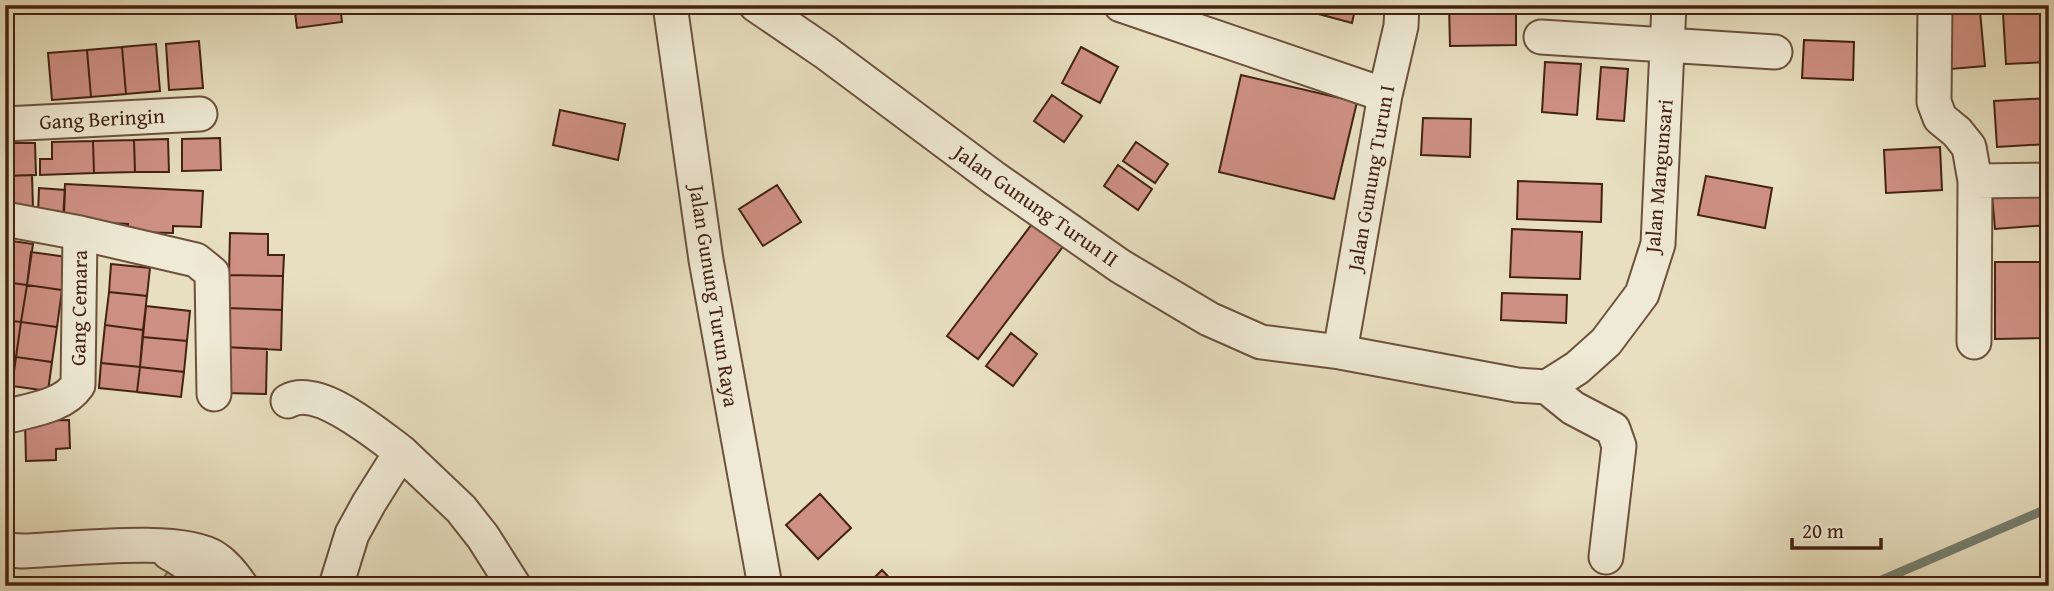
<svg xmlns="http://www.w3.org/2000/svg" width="2054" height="591" viewBox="0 0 2054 591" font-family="'Gentium Book Plus',serif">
<rect width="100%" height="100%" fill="#e7dfbf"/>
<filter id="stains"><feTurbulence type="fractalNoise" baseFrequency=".00286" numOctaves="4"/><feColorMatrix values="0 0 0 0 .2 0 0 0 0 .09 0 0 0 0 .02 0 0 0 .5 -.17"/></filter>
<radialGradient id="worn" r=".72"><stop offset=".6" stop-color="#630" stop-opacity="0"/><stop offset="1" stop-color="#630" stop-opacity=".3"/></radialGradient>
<path fill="#b1c295" stroke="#7a7254" stroke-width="2" d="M 181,555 L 223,586 L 157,586 Z"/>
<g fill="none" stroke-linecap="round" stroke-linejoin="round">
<path stroke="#767f70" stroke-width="9" d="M 1868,586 L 2049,508"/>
</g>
<path fill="#ce9083" stroke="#442212" stroke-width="2" d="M 294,5 L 340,5 L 342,22 L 297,28 Z
M 1313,5 L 1356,5 L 1352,23 L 1311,12 Z
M 1449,5 L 1516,5 L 1516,45 L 1450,46 Z
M 1980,11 L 1985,66 L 1951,69 L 1946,14 Z
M 2046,11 L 2048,62 L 2006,64 L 2003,13 Z
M 1804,40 L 1854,42 L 1853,80 L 1802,78 Z
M 199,41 L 203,88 L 169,90 L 166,44 Z
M 156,44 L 160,91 L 126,94 L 122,47 Z
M 122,47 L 126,94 L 91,97 L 87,50 Z
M 1081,47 L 1118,67 L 1100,103 L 1062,83 Z
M 87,50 L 91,97 L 52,100 L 48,53 Z
M 1545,62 L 1581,64 L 1577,115 L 1542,112 Z
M 1601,67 L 1628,69 L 1624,121 L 1597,119 Z
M 1241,75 L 1357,102 L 1334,199 L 1219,172 Z
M 1052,95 L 1082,116 L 1064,142 L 1034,121 Z
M 2049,98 L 2049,144 L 1997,147 L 1994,101 Z
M 560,110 L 625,124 L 618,160 L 553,145 Z
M 1423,118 L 1471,119 L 1470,157 L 1421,155 Z
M 220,138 L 221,170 L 182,171 L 182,139 Z
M 168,139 L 169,172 L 135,172 L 134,140 Z
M 134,140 L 135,172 L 94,173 L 93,141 Z
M 93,141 L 94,173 L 40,175 L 40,159 L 52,159 L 52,142 Z
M 1136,142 L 1168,164 L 1155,183 L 1123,161 Z
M 5,143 L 35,143 L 36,175 L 5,176 Z
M 1940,147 L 1942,190 L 1886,193 L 1884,150 Z
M 1118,165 L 1152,189 L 1138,210 L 1104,186 Z
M 32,175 L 33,208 L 5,208 L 5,176 Z
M 1706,176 L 1772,188 L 1765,228 L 1698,215 Z
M 1518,181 L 1602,184 L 1601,222 L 1517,219 Z
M 65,184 L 203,191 L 201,227 L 173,226 L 173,233 L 127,232 L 128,224 L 63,221 Z
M 777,185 L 801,222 L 763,246 L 739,209 Z
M 39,188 L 65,190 L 64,215 L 38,214 Z
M 2049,192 L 2049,225 L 1995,229 L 1992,195 Z
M 1035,220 L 1065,244 L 978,359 L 947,336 Z
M 1512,229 L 1582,232 L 1580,279 L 1510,277 Z
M 230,233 L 268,234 L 268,255 L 284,255 L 283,276 L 229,275 Z
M 5,240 L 33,244 L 27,285 L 5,282 Z
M 31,252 L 67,257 L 62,290 L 27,285 Z
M 1995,262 L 2049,262 L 2049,338 L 1995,339 Z
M 111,264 L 150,268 L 147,296 L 109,292 Z
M 229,275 L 283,276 L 282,310 L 227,308 Z
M 5,282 L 27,285 L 21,322 L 5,320 Z
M 27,285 L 62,290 L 57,327 L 21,322 Z
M 109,292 L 147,296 L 143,330 L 105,325 Z
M 1502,293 L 1567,295 L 1566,323 L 1501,320 Z
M 146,306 L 190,311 L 187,341 L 143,337 Z
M 227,308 L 282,310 L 281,350 L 226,347 Z
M 5,320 L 21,322 L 16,357 L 5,355 Z
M 21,322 L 57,327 L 52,362 L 16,357 Z
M 105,325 L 143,330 L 140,367 L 101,363 Z
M 1011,333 L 1037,354 L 1013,386 L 986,366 Z
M 143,337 L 187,341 L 184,372 L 140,367 Z
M 226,347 L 267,349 L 266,394 L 225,393 Z
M 5,355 L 16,357 L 12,386 L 5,385 Z
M 16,357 L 52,362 L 48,391 L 12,386 Z
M 101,363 L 140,367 L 137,392 L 99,388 Z
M 140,367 L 184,372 L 181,397 L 137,392 Z
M 69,420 L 70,448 L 56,449 L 56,460 L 26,461 L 25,421 Z
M 5,432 L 14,433 L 13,469 L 5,469 Z
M 820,494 L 851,528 L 818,559 L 786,525 Z
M 882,570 L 897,586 L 866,586 Z"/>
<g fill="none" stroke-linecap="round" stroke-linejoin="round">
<defs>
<path id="street" d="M 670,5 L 706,260 L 765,586
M 756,5 L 825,52 L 994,178 L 1120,266 L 1209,319 L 1261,342 L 1340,352 L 1517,385 L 1547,387 L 1577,368 L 1606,342 L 1642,294 L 1658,244 L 1669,5
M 1121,5 L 1385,95
M 1935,5 L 1934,102 L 1940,118 L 1957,132 L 1969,147 L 1975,181 L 1974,342
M 1541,37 L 1775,52
M 5,124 L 200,114
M 1975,181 L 2049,180
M 5,219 L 80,233 L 196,260 L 212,273 L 214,394
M 1340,352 L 1385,95 L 1401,26 L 1402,5
M 1547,387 L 1573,408 L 1613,429 L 1619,446 L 1606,557
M 288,401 C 318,384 377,434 401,452
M 5,417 C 29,410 63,407 78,385 L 80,233
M 5,550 L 22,551 C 66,550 181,535 215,558 C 226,565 234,576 241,586
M 169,553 C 185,561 198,572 210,586
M 336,586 L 352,534 L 369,503 L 401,452 L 461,509 L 483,537 L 514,586"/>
</defs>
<use href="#street" stroke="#6d513d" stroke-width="37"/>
<use href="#street" stroke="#efead5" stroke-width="33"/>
</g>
<g text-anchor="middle" stroke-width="6" stroke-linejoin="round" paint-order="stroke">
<g font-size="21" fill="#442212" stroke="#efead5">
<text transform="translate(102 119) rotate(-3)" y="7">Gang Beringin</text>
<text transform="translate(1659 176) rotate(-85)" y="7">Jalan Mangunsari</text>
<text transform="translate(1371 178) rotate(-80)" y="7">Jalan Gunung Turun I</text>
<text transform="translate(1036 206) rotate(35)" y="7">Jalan Gunung Turun II</text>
<text transform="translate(714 296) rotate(81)" y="7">Jalan Gunung Turun Raya</text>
<text transform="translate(79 308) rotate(-89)" y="7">Gang Cemara</text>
</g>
</g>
<rect width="2054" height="591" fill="none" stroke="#e7dfbf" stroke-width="28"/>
<rect x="7" y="7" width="2040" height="577" fill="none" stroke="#442212" stroke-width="3.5"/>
<rect x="14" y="14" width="2026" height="563" fill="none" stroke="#442212" stroke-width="2"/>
<path d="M1792 538v10h89v-10" fill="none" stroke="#442212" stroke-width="3.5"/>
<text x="1802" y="538" font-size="21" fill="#442212" stroke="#efead5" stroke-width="5" paint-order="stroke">20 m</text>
<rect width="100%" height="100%" filter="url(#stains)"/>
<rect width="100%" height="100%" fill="url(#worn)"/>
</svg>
